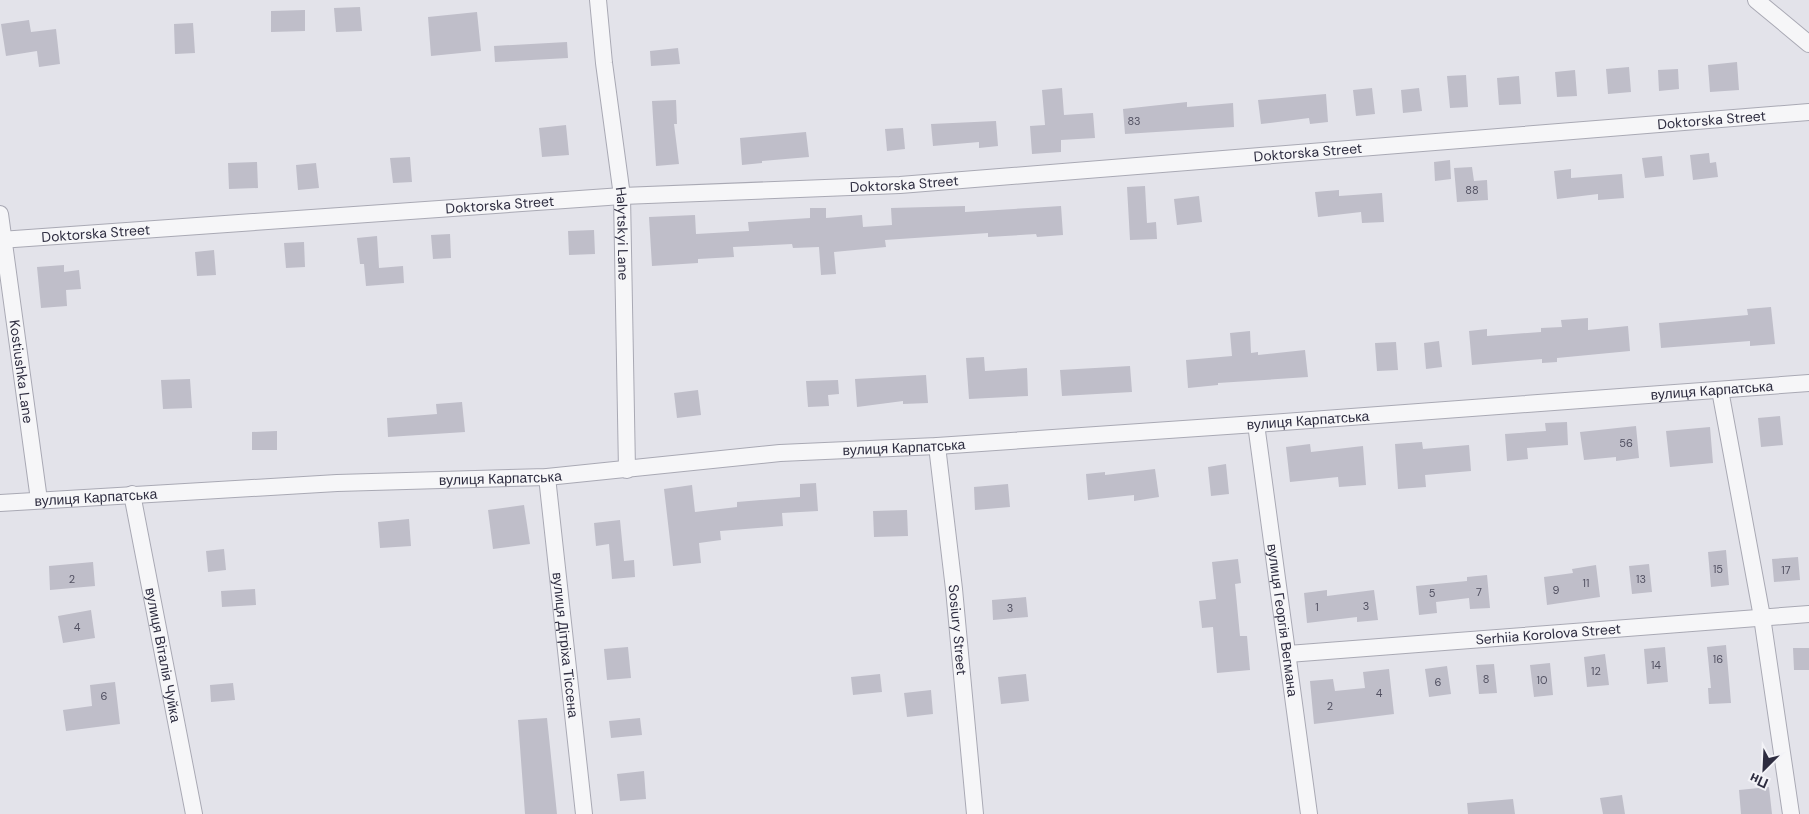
<svg xmlns="http://www.w3.org/2000/svg" width="1809" height="814" viewBox="0 0 1809 814" font-family="'DM Sans',sans-serif">
<rect width="100%" height="100%" fill="#e3e3ea"/>
<path fill="#bfbec9" d="M 360,7 L 362,31 L 336,32 L 334,8 Z
M 305,10 L 305,31 L 271,32 L 271,11 Z
M 477,12 L 481,51 L 431,56 L 428,17 Z
M 29,20 L 31,32 L 56,29 L 60,64 L 39,67 L 37,51 L 6,56 L 1,24 Z
M 193,23 L 195,53 L 175,54 L 174,24 Z
M 567,42 L 568,58 L 495,62 L 494,46 Z
M 678,48 L 680,64 L 651,66 L 650,51 Z
M 1737,62 L 1739,90 L 1710,92 L 1708,65 Z
M 1629,67 L 1631,92 L 1608,94 L 1606,69 Z
M 1678,69 L 1679,89 L 1659,91 L 1658,70 Z
M 1575,70 L 1577,96 L 1557,97 L 1555,72 Z
M 1466,75 L 1468,107 L 1450,108 L 1447,76 Z
M 1519,76 L 1521,104 L 1499,105 L 1497,78 Z
M 1062,88 L 1064,115 L 1093,113 L 1095,138 L 1061,140 L 1061,152 L 1032,154 L 1030,126 L 1045,125 L 1042,90 Z
M 1372,88 L 1375,114 L 1356,116 L 1353,90 Z
M 1419,88 L 1422,111 L 1403,113 L 1401,90 Z
M 1326,94 L 1328,122 L 1310,124 L 1309,118 L 1261,124 L 1258,100 Z
M 676,100 L 677,124 L 674,124 L 679,164 L 656,166 L 652,101 Z
M 1187,102 L 1187,107 L 1233,103 L 1234,127 L 1125,134 L 1123,109 Z
M 996,121 L 998,146 L 979,148 L 979,142 L 933,146 L 931,124 Z
M 566,125 L 569,155 L 542,157 L 539,128 Z
M 903,128 L 905,149 L 887,151 L 885,129 Z
M 806,132 L 809,157 L 762,161 L 762,163 L 742,165 L 740,138 Z
M 1709,153 L 1710,163 L 1716,162 L 1718,177 L 1693,180 L 1690,155 Z
M 1662,156 L 1664,176 L 1645,178 L 1642,158 Z
M 410,157 L 412,182 L 393,183 L 390,158 Z
M 1450,160 L 1451,179 L 1435,181 L 1434,162 Z
M 257,162 L 258,188 L 229,189 L 228,163 Z
M 316,163 L 319,188 L 298,190 L 296,165 Z
M 1472,167 L 1474,181 L 1487,180 L 1488,200 L 1457,202 L 1454,168 Z
M 1571,169 L 1571,178 L 1622,174 L 1624,198 L 1598,200 L 1598,194 L 1557,199 L 1554,171 Z
M 1145,186 L 1147,223 L 1156,222 L 1157,239 L 1130,240 L 1127,187 Z
M 1339,190 L 1339,196 L 1382,193 L 1384,222 L 1362,223 L 1361,212 L 1318,217 L 1315,192 Z
M 1199,196 L 1202,222 L 1177,225 L 1174,199 Z
M 965,206 L 965,212 L 1061,206 L 1063,235 L 1037,237 L 1036,234 L 988,237 L 988,233 L 885,240 L 886,247 L 834,252 L 836,274 L 821,275 L 819,247 L 793,248 L 792,244 L 733,247 L 734,257 L 698,259 L 698,263 L 652,266 L 649,217 L 695,215 L 696,234 L 749,231 L 748,222 L 810,218 L 810,208 L 826,208 L 826,218 L 862,215 L 863,227 L 892,225 L 891,208 Z
M 594,230 L 595,254 L 569,255 L 568,231 Z
M 450,234 L 451,258 L 433,259 L 431,235 Z
M 377,236 L 379,268 L 403,266 L 404,283 L 366,286 L 364,264 L 360,264 L 357,238 Z
M 304,242 L 305,267 L 286,268 L 284,243 Z
M 214,250 L 216,275 L 197,276 L 195,252 Z
M 64,265 L 64,272 L 79,270 L 81,289 L 66,290 L 67,306 L 41,308 L 37,267 Z
M 1771,307 L 1775,344 L 1750,346 L 1750,341 L 1661,348 L 1659,323 L 1748,315 L 1747,309 Z
M 1588,318 L 1588,330 L 1628,326 L 1630,351 L 1557,358 L 1557,362 L 1542,363 L 1542,359 L 1472,365 L 1469,331 L 1487,329 L 1487,336 L 1541,332 L 1541,328 L 1562,327 L 1561,320 Z
M 1250,331 L 1251,353 L 1258,352 L 1258,355 L 1305,350 L 1308,377 L 1218,383 L 1218,385 L 1188,388 L 1186,360 L 1232,356 L 1230,333 Z
M 1439,341 L 1442,367 L 1426,369 L 1424,343 Z
M 1396,342 L 1398,370 L 1377,371 L 1375,343 Z
M 984,357 L 985,371 L 1027,368 L 1028,396 L 969,399 L 966,358 Z
M 1130,366 L 1132,392 L 1062,396 L 1060,370 Z
M 926,375 L 928,403 L 903,404 L 903,401 L 857,407 L 855,379 Z
M 190,379 L 192,408 L 163,409 L 161,380 Z
M 838,380 L 839,394 L 828,395 L 829,406 L 808,407 L 806,381 Z
M 698,390 L 701,415 L 677,418 L 674,393 Z
M 462,402 L 465,432 L 388,437 L 387,418 L 437,414 L 436,404 Z
M 1780,416 L 1783,445 L 1761,447 L 1758,418 Z
M 1567,422 L 1568,445 L 1527,448 L 1528,459 L 1507,461 L 1505,434 L 1546,431 L 1545,423 Z
M 1636,426 L 1639,458 L 1616,461 L 1616,457 L 1584,460 L 1580,432 Z
M 1710,427 L 1713,463 L 1670,467 L 1666,431 Z
M 277,431 L 277,450 L 252,450 L 252,432 Z
M 1422,442 L 1423,449 L 1469,445 L 1471,471 L 1425,475 L 1426,487 L 1398,489 L 1395,444 Z
M 1310,444 L 1311,452 L 1363,446 L 1366,485 L 1339,487 L 1338,477 L 1290,482 L 1286,447 Z
M 1226,464 L 1229,494 L 1211,496 L 1208,467 Z
M 1155,469 L 1159,497 L 1134,501 L 1134,495 L 1088,500 L 1086,474 L 1105,472 L 1105,475 Z
M 816,483 L 818,511 L 782,513 L 783,526 L 720,531 L 721,540 L 699,543 L 701,563 L 673,566 L 664,489 L 692,485 L 695,512 L 737,507 L 737,502 L 800,497 L 800,484 Z
M 1008,484 L 1010,507 L 975,510 L 974,487 Z
M 524,505 L 530,544 L 493,549 L 488,510 Z
M 907,510 L 908,536 L 874,537 L 873,511 Z
M 409,519 L 411,546 L 380,548 L 378,522 Z
M 620,520 L 624,561 L 634,560 L 635,577 L 612,579 L 609,544 L 596,546 L 594,523 Z
M 224,549 L 226,570 L 208,572 L 206,551 Z
M 1726,550 L 1729,585 L 1711,587 L 1708,552 Z
M 1798,557 L 1800,580 L 1774,582 L 1772,559 Z
M 1238,559 L 1241,583 L 1235,584 L 1240,636 L 1247,636 L 1250,670 L 1217,673 L 1213,627 L 1202,628 L 1199,601 L 1216,599 L 1212,562 Z
M 93,562 L 95,586 L 50,590 L 49,566 Z
M 1649,564 L 1652,592 L 1632,594 L 1629,566 Z
M 1596,565 L 1600,597 L 1547,605 L 1544,577 L 1573,573 L 1572,569 Z
M 1487,575 L 1490,608 L 1470,609 L 1469,598 L 1436,602 L 1437,613 L 1419,615 L 1416,586 L 1467,581 L 1467,577 Z
M 255,589 L 256,605 L 222,607 L 221,591 Z
M 1327,590 L 1327,596 L 1374,590 L 1378,620 L 1357,622 L 1357,617 L 1307,623 L 1304,593 Z
M 1026,597 L 1028,617 L 993,620 L 992,600 Z
M 91,610 L 95,638 L 63,643 L 58,616 Z
M 1726,645 L 1731,703 L 1709,704 L 1708,688 L 1711,688 L 1707,647 Z
M 628,647 L 631,678 L 607,680 L 604,649 Z
M 1665,647 L 1668,682 L 1647,684 L 1644,649 Z
M 1793,648 L 1809,648 L 1809,670 L 1794,670 Z
M 1605,654 L 1609,685 L 1587,687 L 1584,657 Z
M 1550,663 L 1553,695 L 1534,697 L 1530,665 Z
M 1494,664 L 1497,693 L 1479,694 L 1476,665 Z
M 1447,666 L 1451,694 L 1429,697 L 1425,669 Z
M 1389,669 L 1394,714 L 1314,724 L 1310,681 L 1333,679 L 1335,691 L 1365,688 L 1363,672 Z
M 880,674 L 882,692 L 853,695 L 851,677 Z
M 1026,674 L 1029,701 L 1001,704 L 998,677 Z
M 115,682 L 120,724 L 66,731 L 63,710 L 92,706 L 90,685 Z
M 233,683 L 235,700 L 211,702 L 210,685 Z
M 931,690 L 933,714 L 907,717 L 904,693 Z
M 547,718 L 557,814 L 525,814 L 518,720 Z
M 640,718 L 642,735 L 611,738 L 609,721 Z
M 644,771 L 646,799 L 620,801 L 617,774 Z
M 1769,787 L 1772,814 L 1741,814 L 1739,790 Z
M 1622,795 L 1625,814 L 1603,814 L 1600,798 Z
M 1513,799 L 1515,814 L 1468,814 L 1467,803 Z"/>
<g fill="none" stroke-linecap="round" stroke-linejoin="round">
<defs>
<g id="minor">
<path id="s1" d="M 598,0 L 604,63 L 622,196 L 627,470"/>
<path d="M 1756,0 L 1809,44"/>
<path id="s2" d="M 0,214 L 39,500"/>
<path id="s3" d="M 0,240 L 622,196 L 900,185 L 1809,112"/>
<path d="M 1720,390 L 1762,617 L 1791,814"/>
<path id="s4" d="M 1256,424 L 1309,814"/>
<path id="s5" d="M 937,446 L 954,589 L 975,814"/>
<path id="s6" d="M 547,477 L 584,814"/>
<path id="s7" d="M 132,494 L 194,814"/>
<path id="s8" d="M 0,503 L 337,483 L 547,477 L 780,453 L 937,446 L 1256,424 L 1809,383"/>
<path id="s9" d="M 1288,654 L 1809,614"/>
</g>
</defs>
<use href="#minor" stroke="#a9a9b4" stroke-width="18"/>
<use href="#minor" stroke="#f6f6f8" stroke-width="16"/>
</g>
<g text-anchor="middle" stroke-width="4" stroke-linejoin="round" paint-order="stroke">
<g font-size="11" fill="#525162">
<text x="1134" y="125">83</text>
<text x="1472" y="194">88</text>
<text x="1626" y="447">56</text>
<text x="1718" y="573">15</text>
<text x="1786" y="574">17</text>
<text x="72" y="583">2</text>
<text x="1641" y="583">13</text>
<text x="1586" y="587">11</text>
<text x="1556" y="594">9</text>
<text x="1479" y="596">7</text>
<text x="1432" y="597">5</text>
<text x="1366" y="610">3</text>
<text x="1317" y="611">1</text>
<text x="1010" y="612">3</text>
<text x="77" y="631">4</text>
<text x="1718" y="663">16</text>
<text x="1656" y="669">14</text>
<text x="1596" y="675">12</text>
<text x="1486" y="683">8</text>
<text x="1542" y="684">10</text>
<text x="1438" y="686">6</text>
<text x="1379" y="697">4</text>
<text x="104" y="700">6</text>
<text x="1330" y="710">2</text>
</g>
<g font-size="14" fill="#2e2d40" stroke="#f3f3f7">
<text dy="5" stroke="none"><textPath href="#s3" startOffset="1716">Doktorska Street</textPath></text>
<text dy="5" stroke="none"><textPath href="#s3" startOffset="1311">Doktorska Street</textPath></text>
<text dy="5" stroke="none"><textPath href="#s3" startOffset="906">Doktorska Street</textPath></text>
<text dy="5" stroke="none"><textPath href="#s3" startOffset="501">Doktorska Street</textPath></text>
<text dy="5" stroke="none"><textPath href="#s3" startOffset="96">Doktorska Street</textPath></text>
<text dy="5" stroke="none"><textPath href="#s1" startOffset="235">Halytskyi Lane</textPath></text>
<text dy="5" stroke="none"><textPath href="#s2" startOffset="159">Kostiushka Lane</textPath></text>
<text dy="5" stroke="none"><textPath href="#s8" startOffset="1716">вулиця Карпатська</textPath></text>
<text dy="5" stroke="none"><textPath href="#s8" startOffset="1311">вулиця Карпатська</textPath></text>
<text dy="5" stroke="none"><textPath href="#s8" startOffset="906">вулиця Карпатська</textPath></text>
<text dy="5" stroke="none"><textPath href="#s8" startOffset="501">вулиця Карпатська</textPath></text>
<text dy="5" stroke="none"><textPath href="#s8" startOffset="96">вулиця Карпатська</textPath></text>
<text dy="5" stroke="none"><textPath href="#s4" startOffset="198">вулиця Георгія Вегмана</textPath></text>
<text dy="5" stroke="none"><textPath href="#s5" startOffset="185">Sosiury Street</textPath></text>
<text dy="5" stroke="none"><textPath href="#s9" startOffset="261">Serhiia Korolova Street</textPath></text>
<text dy="5" stroke="none"><textPath href="#s6" startOffset="169">вулиця Дітріха Тіссена</textPath></text>
<text dy="5" stroke="none"><textPath href="#s7" startOffset="164">вулиця Віталія Чуйка</textPath></text>
</g>
</g>
<g transform="translate(1764 769) rotate(204)" stroke="#f3f3f7" stroke-width="4" paint-order="stroke">
<path d="M0-4L9 19L0 12L-9 19Z" fill="#2e2d40"/>
<text y="-8" font-size="14" font-weight="bold" text-anchor="middle" fill="#2e2d40">Пн</text>
</g>
</svg>
